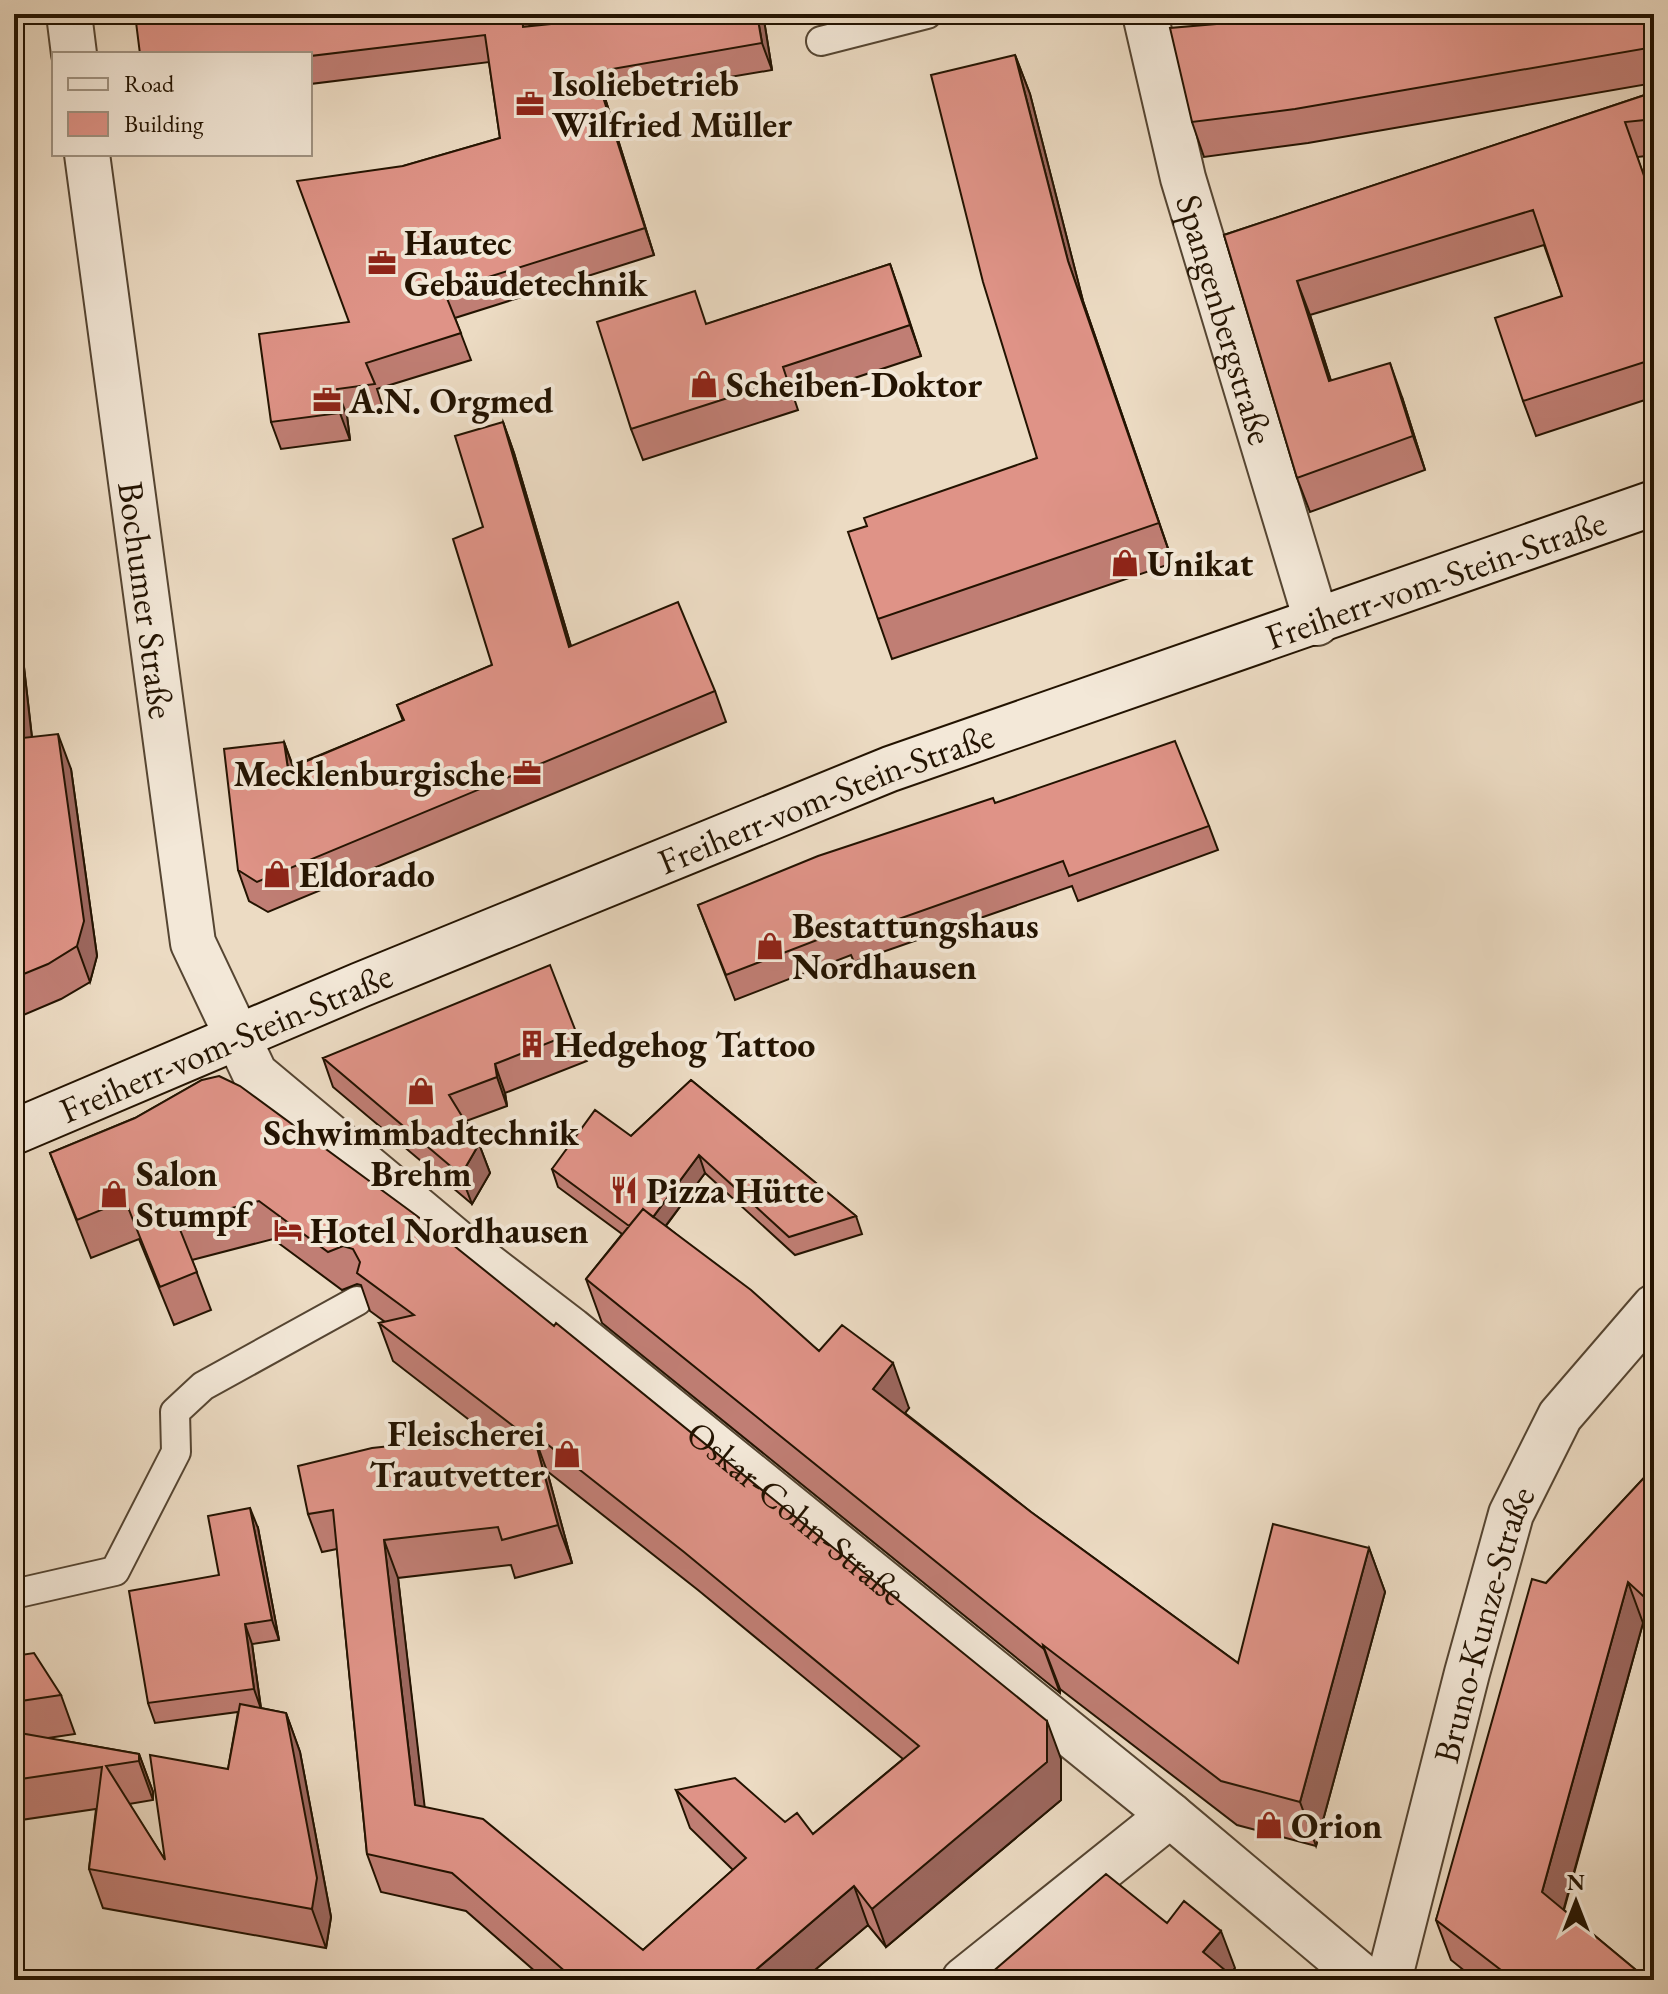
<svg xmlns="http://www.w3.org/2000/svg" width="1668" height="1994" viewBox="0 0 1668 1994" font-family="'EB Garamond',serif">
<rect width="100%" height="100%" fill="#ecdbc3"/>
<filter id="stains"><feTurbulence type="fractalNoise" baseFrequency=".0025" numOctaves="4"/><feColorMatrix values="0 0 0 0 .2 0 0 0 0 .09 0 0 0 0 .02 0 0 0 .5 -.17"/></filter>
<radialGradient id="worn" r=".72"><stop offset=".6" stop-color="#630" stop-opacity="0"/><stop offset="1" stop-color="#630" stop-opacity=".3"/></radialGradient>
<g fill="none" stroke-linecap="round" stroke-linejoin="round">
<defs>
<path id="lane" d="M 821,41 L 927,14
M 14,1594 L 115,1571 L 176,1452 L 175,1412 L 203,1386 L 357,1301"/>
<g id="street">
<path d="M 69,14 L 74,54"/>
<path id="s1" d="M 1145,14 L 1183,178 L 1317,623"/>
<path id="s2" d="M 87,154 L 193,943 L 255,1074 L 455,1241 L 571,1330 L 1170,1815 L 1366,1980"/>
<path d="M 964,1980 L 1170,1815"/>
<path id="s3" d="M 1389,1980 L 1467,1673 L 1511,1514 L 1560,1416 L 1654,1307"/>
</g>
<g id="secondary">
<path id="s4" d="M 14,1132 L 360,985 L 890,769 L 1654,503"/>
</g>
</defs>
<use href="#lane" stroke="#554532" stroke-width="32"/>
<use href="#street" stroke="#554532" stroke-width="48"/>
<use href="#secondary" stroke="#231301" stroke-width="48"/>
<use href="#lane" stroke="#f3e8d8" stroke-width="28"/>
<use href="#street" stroke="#f3e8d8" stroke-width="44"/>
<use href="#secondary" stroke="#f3e8d8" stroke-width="44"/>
</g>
<path fill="#c07e74" stroke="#231301" stroke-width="2" fill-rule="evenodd" d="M 135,14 L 528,14 L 530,26 L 763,14 L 772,70 L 605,98 L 654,255 L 455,318 L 471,360 L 377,389 L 384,411 L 347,416 L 350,440 L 281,449 L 271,422 L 349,322 L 403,166 L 500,138 L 489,62 L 310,84 L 310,54 Z
M 1654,14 L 1654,83 L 1308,143 L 1204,157 L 1192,122 L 1276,19 Z
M 1015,55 L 1030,94 L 1083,301 L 1173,563 L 892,659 L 878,619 L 867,526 L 1037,458 Z
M 1654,92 L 1654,155 L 1637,157 L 1654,204 L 1654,397 L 1536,436 L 1523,401 L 1562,296 L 1544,245 L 1310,315 L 1331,381 L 1402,397 L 1425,470 L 1310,512 L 1297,478 L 1224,235 Z
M 890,264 L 921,356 L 794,398 L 798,410 L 643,460 L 631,429 L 707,324 Z
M 503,422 L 514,453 L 571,646 L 715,691 L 726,722 L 268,912 L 249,901 L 238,870 L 284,742 L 293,766 L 403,721 L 397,705 L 492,665 L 483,527 Z
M 14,579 L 32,737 L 71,769 L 97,956 L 90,982 L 61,999 L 14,1019 Z
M 995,803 L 1209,826 L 1218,850 L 1078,901 L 1072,886 L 854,962 L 851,955 L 735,1000 L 698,905 Z
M 576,1032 L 587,1061 L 505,1093 L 507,1106 L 466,1121 L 479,1144 L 490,1173 L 472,1204 L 333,1087 L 323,1058 Z
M 202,1080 L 1061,1759 L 1061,1800 L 886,1947 L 868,1925 L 803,1980 L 545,1980 L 466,1911 L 381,1892 L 367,1854 L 337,1549 L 322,1552 L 308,1514 L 490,1436 L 393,1361 L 379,1323 L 385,1322 L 370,1311 L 361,1285 L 357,1284 L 342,1290 L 273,1239 L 192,1260 L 211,1310 L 174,1325 L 139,1239 L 91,1258 L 50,1153 L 135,1118 ZM 547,1471 L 698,1590 L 903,1759 L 813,1834 L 785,1822 L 676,1790 L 690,1828 L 733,1870 L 643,1950 L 424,1807 L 398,1578 L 511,1565 L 515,1578 L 572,1563 Z
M 691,1080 L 856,1216 L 862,1234 L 795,1255 L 705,1173 L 666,1226 L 819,1351 L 909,1408 L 905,1413 L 1031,1512 L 1238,1663 L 1369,1548 L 1385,1592 L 1316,1846 L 1237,1825 L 1060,1689 L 1060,1693 L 602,1323 L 586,1279 L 622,1234 L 558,1187 L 552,1169 L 631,1136 Z
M 1654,1467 L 1654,1633 L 1643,1623 L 1564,1910 L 1648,1980 L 1476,1980 L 1451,1960 L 1436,1920 L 1546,1583 Z
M 258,1528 L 279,1640 L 252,1644 L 261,1708 L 286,1713 L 300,1752 L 331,1917 L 326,1948 L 103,1908 L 89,1869 L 96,1809 L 14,1821 L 14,1656 L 61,1695 L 75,1734 L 48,1738 L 139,1754 L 153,1792 L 153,1800 L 129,1804 L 165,1860 L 228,1769 L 238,1712 L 155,1723 L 148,1703 L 219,1575 Z"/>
<path fill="#9c675e" stroke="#231301" stroke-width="2" d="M 522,14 L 528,14 L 533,53 L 523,27 Z
M 757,14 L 763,14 L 772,70 L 762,43 Z
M 1015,55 L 1030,94 L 1083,301 L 1173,563 L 1068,261 Z
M 595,72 L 605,98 L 654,255 L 645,228 Z
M 890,264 L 901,295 L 921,356 L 910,325 Z
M 1297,281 L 1310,315 L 1342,415 L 1329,381 Z
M 1390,363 L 1402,397 L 1425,470 L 1413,436 Z
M 337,389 L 347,416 L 350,440 L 340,413 Z
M 503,422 L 514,453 L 580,677 L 569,647 Z
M 14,579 L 36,774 L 23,738 L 14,659 Z
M 58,734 L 71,769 L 97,956 L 90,982 L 77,946 Z
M 284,742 L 295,773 L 288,769 Z
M 495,1064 L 505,1093 L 507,1106 L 497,1077 Z
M 479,1144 L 490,1173 L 472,1204 L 461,1175 Z
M 699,1155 L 705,1173 L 646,1252 L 640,1235 Z
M 893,1363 L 909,1408 L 889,1433 L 873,1389 Z
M 533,1433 L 547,1471 L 572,1563 L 558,1525 Z
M 250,1508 L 258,1528 L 279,1640 L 272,1620 Z
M 384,1540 L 398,1578 L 429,1844 L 415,1805 Z
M 1369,1548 L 1385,1592 L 1316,1846 L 1300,1802 Z
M 1628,1582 L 1643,1623 L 1557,1933 L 1542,1892 Z
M 245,1624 L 252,1644 L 261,1709 L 254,1689 Z
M 1043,1645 L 1060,1689 L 1060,1693 L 1044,1649 Z
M 286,1713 L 300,1752 L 331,1917 L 326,1948 L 312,1909 Z
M 1047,1721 L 1061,1759 L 1061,1800 L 886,1947 L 872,1909 Z
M 139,1754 L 153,1792 L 153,1800 L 139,1761 Z
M 854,1886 L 868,1925 L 803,1980 L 744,1980 Z
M 1221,1931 L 1235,1968 L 1225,1980 L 1203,1952 Z"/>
<path fill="#df9387" stroke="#231301" stroke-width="2" fill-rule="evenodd" d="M 135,14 L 522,14 L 523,27 L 630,16 L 629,14 L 757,14 L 762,43 L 595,72 L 645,228 L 444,291 L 461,333 L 366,363 L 375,384 L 337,389 L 340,413 L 271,422 L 259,334 L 349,322 L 297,181 L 403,166 L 500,138 L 485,35 L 310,56 L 310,54 L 140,54 Z
M 1275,14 L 1654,14 L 1654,47 L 1295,109 L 1192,122 L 1170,28 L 1276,19 Z
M 1015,55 L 1068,261 L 1159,523 L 878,619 L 848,532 L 867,526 L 864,518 L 1037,458 L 983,282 L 931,75 Z
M 1654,92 L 1654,119 L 1625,122 L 1654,204 L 1654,359 L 1523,401 L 1495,318 L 1562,296 L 1533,210 L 1297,281 L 1329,381 L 1390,363 L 1413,436 L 1297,478 L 1224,235 Z
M 890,264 L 910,325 L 783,367 L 787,379 L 631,429 L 597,322 L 695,291 L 706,324 Z
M 503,422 L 569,647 L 678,602 L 715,691 L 257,882 L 238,870 L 224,749 L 284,742 L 288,769 L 404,720 L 397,705 L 492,665 L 453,539 L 483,527 L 455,436 Z
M 14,659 L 23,738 L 58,734 L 84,921 L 77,946 L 48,964 L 14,978 Z
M 1175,741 L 1209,826 L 1069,876 L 1063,861 L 845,938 L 843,930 L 726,975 L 698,905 L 818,856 L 993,798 L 995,803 Z
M 550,965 L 576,1032 L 495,1064 L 497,1077 L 449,1095 L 479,1144 L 461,1175 L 323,1058 Z
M 219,1076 L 240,1086 L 417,1216 L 554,1326 L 556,1323 L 1047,1721 L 1047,1762 L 872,1909 L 854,1886 L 744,1980 L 575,1980 L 452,1873 L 367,1854 L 333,1510 L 308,1514 L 298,1466 L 372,1448 L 521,1432 L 379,1323 L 414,1315 L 357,1273 L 360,1262 L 353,1249 L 343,1246 L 328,1252 L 259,1201 L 177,1222 L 197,1272 L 160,1287 L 125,1200 L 77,1220 L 50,1153 L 135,1118 L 202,1080 ZM 533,1433 L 684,1552 L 919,1746 L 813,1834 L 797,1813 L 785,1822 L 735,1778 L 676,1790 L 746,1858 L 643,1950 L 483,1819 L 415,1805 L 384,1540 L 498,1527 L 502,1540 L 558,1525 Z
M 691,1080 L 856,1216 L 789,1237 L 699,1155 L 653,1217 L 643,1209 L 629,1226 L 552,1169 L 595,1110 L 631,1136 Z
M 643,1209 L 751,1290 L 819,1351 L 842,1325 L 893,1363 L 873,1389 L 1031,1512 L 1238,1663 L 1273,1524 L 1369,1548 L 1300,1802 L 1221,1781 L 1043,1645 L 1044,1649 L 586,1279 Z
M 1654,1467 L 1654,1606 L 1628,1582 L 1542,1892 L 1648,1980 L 1514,1980 L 1436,1920 L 1532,1579 L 1546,1583 Z
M 250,1508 L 272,1620 L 245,1624 L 254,1689 L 148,1703 L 129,1591 L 219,1575 L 208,1516 Z
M 34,1653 L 61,1695 L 14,1702 L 14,1656 Z
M 240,1704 L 286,1713 L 317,1878 L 312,1909 L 89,1869 L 102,1767 L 14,1780 L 14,1732 L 139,1754 L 139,1761 L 106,1766 L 165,1860 L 150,1755 L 228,1769 Z
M 1106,1874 L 1167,1923 L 1184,1901 L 1221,1931 L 1203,1952 L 1237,1980 L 983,1980 Z"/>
<defs>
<symbol id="office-bare" viewBox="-9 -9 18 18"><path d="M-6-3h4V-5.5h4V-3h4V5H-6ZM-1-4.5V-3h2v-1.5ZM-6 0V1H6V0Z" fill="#8f2418" stroke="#f3e8d8" stroke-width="2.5" paint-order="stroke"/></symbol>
<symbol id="shop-bare" viewBox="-9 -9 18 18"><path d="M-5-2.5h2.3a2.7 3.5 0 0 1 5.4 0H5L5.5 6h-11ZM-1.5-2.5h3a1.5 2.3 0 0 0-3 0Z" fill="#8f2418" stroke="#f3e8d8" stroke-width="2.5" paint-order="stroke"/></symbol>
<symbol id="building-bare" viewBox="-9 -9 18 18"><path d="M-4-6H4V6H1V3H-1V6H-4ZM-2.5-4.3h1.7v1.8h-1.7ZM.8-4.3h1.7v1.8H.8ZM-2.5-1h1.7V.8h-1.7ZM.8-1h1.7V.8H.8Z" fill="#8f2418" stroke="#f3e8d8" stroke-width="2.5" paint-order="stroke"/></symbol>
<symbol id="restaurant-bare" viewBox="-9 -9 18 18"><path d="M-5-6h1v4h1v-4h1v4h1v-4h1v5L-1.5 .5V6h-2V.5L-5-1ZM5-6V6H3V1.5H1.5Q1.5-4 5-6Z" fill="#8f2418" stroke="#f3e8d8" stroke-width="2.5" paint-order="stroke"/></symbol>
<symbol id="hotel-bare" viewBox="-9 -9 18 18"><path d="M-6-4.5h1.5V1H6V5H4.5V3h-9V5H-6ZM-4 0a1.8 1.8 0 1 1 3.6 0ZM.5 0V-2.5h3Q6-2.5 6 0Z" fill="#8f2418" stroke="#f3e8d8" stroke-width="2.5" paint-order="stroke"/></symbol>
</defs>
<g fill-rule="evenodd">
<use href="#office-bare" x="510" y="84" width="40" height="40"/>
<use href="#office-bare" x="362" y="243" width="40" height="40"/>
<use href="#shop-bare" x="684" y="364" width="40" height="40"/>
<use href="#office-bare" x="307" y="380" width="40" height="40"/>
<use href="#shop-bare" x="1105" y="543" width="40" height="40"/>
<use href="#office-bare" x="507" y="753" width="40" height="40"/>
<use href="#shop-bare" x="257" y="854" width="40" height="40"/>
<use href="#shop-bare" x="750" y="926" width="40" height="40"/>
<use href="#building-bare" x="512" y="1024" width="40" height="40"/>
<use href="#shop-bare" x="401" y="1071" width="40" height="40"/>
<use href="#restaurant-bare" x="604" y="1170" width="40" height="40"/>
<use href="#shop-bare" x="94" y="1174" width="40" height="40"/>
<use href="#hotel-bare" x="268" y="1210" width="40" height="40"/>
<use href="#shop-bare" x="547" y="1434" width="40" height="40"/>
<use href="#shop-bare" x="1249" y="1805" width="40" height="40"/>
</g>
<g text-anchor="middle" stroke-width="8" stroke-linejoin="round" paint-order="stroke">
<g font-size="36" font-weight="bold" fill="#231301" stroke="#f3e8d8" text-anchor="start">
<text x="552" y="96">Isoliebetrieb<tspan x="552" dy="41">Wilfried Müller</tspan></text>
<text x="404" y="255">Hautec<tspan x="404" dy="41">Gebäudetechnik</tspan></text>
<text x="726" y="397">Scheiben-Doktor</text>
<text x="349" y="413">A.N. Orgmed</text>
<text x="1147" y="576">Unikat</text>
<text x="505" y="786" text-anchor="end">Mecklenburgische</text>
<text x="299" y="887">Eldorado</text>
<text x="792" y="938">Bestattungshaus<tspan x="792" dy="41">Nordhausen</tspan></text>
<text x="554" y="1057">Hedgehog Tattoo</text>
<text x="421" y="1145" text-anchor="middle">Schwimmbadtechnik<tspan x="421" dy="41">Brehm</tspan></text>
<text x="136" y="1186">Salon<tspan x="136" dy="41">Stumpf</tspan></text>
<text x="646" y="1203">Pizza Hütte</text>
<text x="310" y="1243">Hotel Nordhausen</text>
<text x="545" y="1446" text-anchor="end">Fleischerei<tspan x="545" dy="41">Trautvetter</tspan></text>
<text x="1291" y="1838">Orion</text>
</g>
<g font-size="36" fill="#231301" stroke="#f3e8d8">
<text dy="13" stroke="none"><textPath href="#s1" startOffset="316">Spangenbergstraße</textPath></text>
<text dy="13" stroke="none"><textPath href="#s4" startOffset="1526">Freiherr-vom-Stein-Straße</textPath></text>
<text dy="13" stroke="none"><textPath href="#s2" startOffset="450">Bochumer Straße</textPath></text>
<text dy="13" stroke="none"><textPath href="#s4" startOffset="878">Freiherr-vom-Stein-Straße</textPath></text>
<text dy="13" stroke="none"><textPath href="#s4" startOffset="230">Freiherr-vom-Stein-Straße</textPath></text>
<text dy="13" stroke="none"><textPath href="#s2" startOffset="1638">Oskar-Cohn-Straße</textPath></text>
<text dy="13" stroke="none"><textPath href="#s3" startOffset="368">Bruno-Kunze-Straße</textPath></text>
</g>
</g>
<rect width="1668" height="1994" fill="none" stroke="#ecdbc3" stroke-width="48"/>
<rect x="16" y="16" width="1636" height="1962" fill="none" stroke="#231301" stroke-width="4"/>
<rect x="24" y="24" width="1620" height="1946" fill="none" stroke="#231301" stroke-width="2"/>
<rect x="52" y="52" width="260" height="104" fill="#f3e8d8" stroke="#a09382" stroke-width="2"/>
<rect x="68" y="78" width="40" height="12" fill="#f3e8d8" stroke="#a09382" stroke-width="2"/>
<text x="124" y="92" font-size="24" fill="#231301">Road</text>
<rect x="68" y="112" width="40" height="24" fill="#df9387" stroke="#a09382" stroke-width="2"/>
<text x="124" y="132" font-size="24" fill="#231301">Building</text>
<g transform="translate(1576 1902)" stroke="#f3e8d8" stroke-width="6" paint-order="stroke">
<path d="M0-6L14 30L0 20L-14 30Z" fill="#231301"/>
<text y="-12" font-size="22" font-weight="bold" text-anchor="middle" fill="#231301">N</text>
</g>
<rect width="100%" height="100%" filter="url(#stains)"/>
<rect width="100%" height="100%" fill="url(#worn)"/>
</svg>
